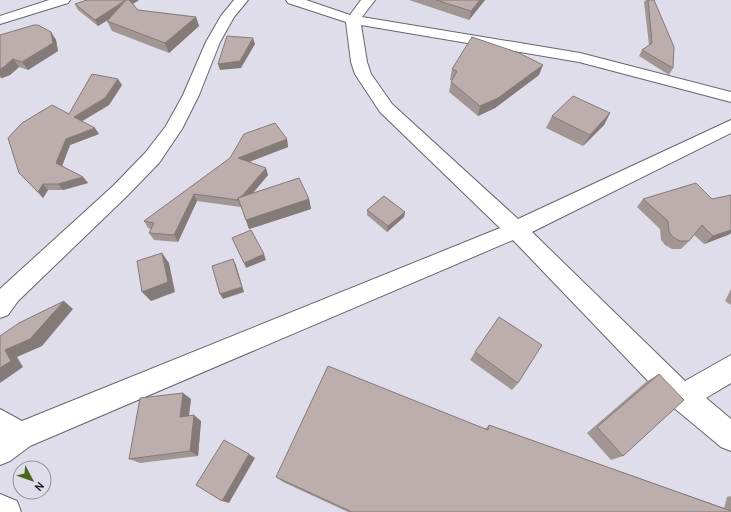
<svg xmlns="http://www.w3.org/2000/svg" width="731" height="512" viewBox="0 0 731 512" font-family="Cabin,sans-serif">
<rect width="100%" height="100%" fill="#dedde9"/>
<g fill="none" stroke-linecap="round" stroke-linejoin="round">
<defs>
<path id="street" d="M 49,0 L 70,0 L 68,3 L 0,24 L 0,16 Z
M 234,0 L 248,0 L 234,17 L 220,42 L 199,95 L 182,129 L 159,163 L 127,196 L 18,301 L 8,315 L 0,318 L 0,289 L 2,287 L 113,186 L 145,153 L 166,126 L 183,95 L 206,42 L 221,16 Z
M 286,0 L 306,0 L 350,15 L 361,0 L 375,0 L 362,17 L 580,53 L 731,92 L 731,102 L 579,62 L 361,25 L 367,62 L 371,74 L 392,104 L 518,219 L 731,120 L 731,133 L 532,232 L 685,381 L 731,355 L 731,383 L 706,398 L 731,419 L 731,451 L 721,447 L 673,407 L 513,240 L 30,446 L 10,461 L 0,465 L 0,409 L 22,421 L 500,228 L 380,112 L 355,74 L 351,62 L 346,22 L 288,3 Z"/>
<path id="secondary" d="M 0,494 L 17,501 L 21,512 L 0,512 Z"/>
</defs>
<use href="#street" stroke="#66656f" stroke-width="2"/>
<use href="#secondary" stroke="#66656f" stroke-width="2"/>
<use href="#street" fill="#fff" fill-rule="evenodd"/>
<use href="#secondary" fill="#fff" fill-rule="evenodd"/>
</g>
<path fill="#a29694" d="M 87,0 L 139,0 L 133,4 L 138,10 L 196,17 L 199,26 L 169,53 L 112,31 L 107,21 L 110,19 L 98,26 L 78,10 L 75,4 Z
M 409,0 L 485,0 L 469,20 Z
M 646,0 L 654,0 L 673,68 L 669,75 L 639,56 L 642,50 L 649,45 L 644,2 Z
M 51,32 L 56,40 L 58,51 L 28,70 L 19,67 L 10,75 L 2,78 L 0,78 L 0,35 Z
M 452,69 L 539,75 L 495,108 L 478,116 L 449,92 L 451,82 L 452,80 L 450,80 Z
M 122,85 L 109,105 L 82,121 L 99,134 L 70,145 L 62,166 L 83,177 L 88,183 L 63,190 L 48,190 L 43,198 L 19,173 L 69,114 Z
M 610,113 L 604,125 L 583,146 L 546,128 L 552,116 Z
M 287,139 L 288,147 L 249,162 L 268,175 L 253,193 L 309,199 L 311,209 L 249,229 L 241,207 L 197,201 L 178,242 L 154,240 L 149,233 L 151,229 L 148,228 L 144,221 Z
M 731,195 L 731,233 L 728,235 L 704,244 L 694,235 L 689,241 L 681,249 L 672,249 L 665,245 L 661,240 L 660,229 L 637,207 L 643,199 L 712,199 Z
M 367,210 L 405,212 L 404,217 L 387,232 L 367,215 Z
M 731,289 L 731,305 L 725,301 Z
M 475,352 L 518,383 L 512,390 L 470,360 Z
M 659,374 L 623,456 L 611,460 L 587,433 L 646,382 Z
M 191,399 L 189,416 L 201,421 L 198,456 L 140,463 L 129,459 Z
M 489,425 L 724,508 L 727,497 L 731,496 L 731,512 L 348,512 L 283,482 L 276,477 L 485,429 Z"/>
<path fill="#847a78" d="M 127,0 L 139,0 L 98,26 L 95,20 Z
M 480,0 L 485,0 L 469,20 L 471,11 Z
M 196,17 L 199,26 L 169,53 L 165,43 Z
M 51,32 L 56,40 L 58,51 L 28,70 L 22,62 Z
M 253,38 L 255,44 L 241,68 L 220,70 L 218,64 Z
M 13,59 L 19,67 L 10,75 L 2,78 L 0,75 L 0,69 Z
M 543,65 L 539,75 L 495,108 L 478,116 L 480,106 Z
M 118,79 L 122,85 L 109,105 L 79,123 L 74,117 Z
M 610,113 L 604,125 L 583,146 L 590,135 Z
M 95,128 L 99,134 L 70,145 L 61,169 L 56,163 L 66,139 Z
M 287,139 L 288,147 L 241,165 L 238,158 Z
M 266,168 L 268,175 L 241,207 L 239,200 Z
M 83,177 L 88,183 L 63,190 L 58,184 Z
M 43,184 L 48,190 L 43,198 L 38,192 Z
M 194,194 L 197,201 L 178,242 L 174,235 Z
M 309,199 L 311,209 L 249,229 L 246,220 Z
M 405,212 L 404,217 L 387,232 L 388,226 Z
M 731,225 L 731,233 L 728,235 L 704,244 L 713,236 Z
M 162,253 L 169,263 L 175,292 L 151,301 L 142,292 Z
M 264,254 L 266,260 L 246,268 L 244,263 Z
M 233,259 L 236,265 L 244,292 L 223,299 L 220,294 Z
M 64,301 L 73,309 L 42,346 L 17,357 L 23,367 L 0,383 L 0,368 L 5,350 Z
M 183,393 L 191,399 L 188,422 L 180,417 Z
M 194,415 L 201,421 L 198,456 L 190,451 Z
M 249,454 L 255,458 L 229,503 L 222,501 Z"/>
<path fill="#bcaeac" stroke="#847a78" d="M 87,0 L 126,0 L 124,1 L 95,20 L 75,4 Z
M 126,0 L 129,0 L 138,10 L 196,17 L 165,43 L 107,21 Z
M 436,0 L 480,0 L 471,11 Z
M 648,0 L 654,0 L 674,47 L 673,68 L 642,50 L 652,43 Z
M 34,25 L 38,25 L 51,32 L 53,43 L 22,62 L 13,59 L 4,67 L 0,69 L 0,35 Z
M 227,36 L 253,38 L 240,61 L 218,64 Z
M 472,37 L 519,53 L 543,65 L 498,98 L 480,106 L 451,82 L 457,71 L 452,69 Z
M 92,74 L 118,79 L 105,98 L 74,117 L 95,128 L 66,139 L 56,163 L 83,177 L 58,184 L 43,184 L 38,192 L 19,173 L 8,138 L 22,123 L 52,105 L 69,114 Z
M 573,96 L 610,113 L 590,135 L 552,116 Z
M 275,123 L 287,139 L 238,158 L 266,168 L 242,196 L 238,198 L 238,200 L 194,194 L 174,235 L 149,233 L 154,223 L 144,221 L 230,158 L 244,134 Z
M 299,178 L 309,199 L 246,220 L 238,198 Z
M 696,183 L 712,199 L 731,195 L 731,230 L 713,236 L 702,225 L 689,241 L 680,241 L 673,237 L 669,232 L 668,221 L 643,199 Z
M 384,196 L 405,212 L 388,226 L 367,210 Z
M 251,230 L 264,254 L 244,263 L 232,238 Z
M 162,253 L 168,282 L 142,292 L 137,261 Z
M 233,259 L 242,287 L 220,294 L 212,266 Z
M 64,301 L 30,339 L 5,350 L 11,361 L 0,368 L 0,336 L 19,323 Z
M 499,317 L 542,345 L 518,383 L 475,352 Z
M 328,366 L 488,430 L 489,425 L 731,511 L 731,512 L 352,512 L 276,477 Z
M 659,374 L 684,400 L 623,456 L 597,427 Z
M 183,393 L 180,417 L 194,415 L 190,451 L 129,459 L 140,398 Z
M 224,440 L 249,454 L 222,501 L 196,485 Z"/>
<g transform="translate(32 480) rotate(131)"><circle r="19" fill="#dedde9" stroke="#919099"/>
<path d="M0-3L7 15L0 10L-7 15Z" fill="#49661a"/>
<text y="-6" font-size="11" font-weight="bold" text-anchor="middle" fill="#1d1c20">N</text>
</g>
</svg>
